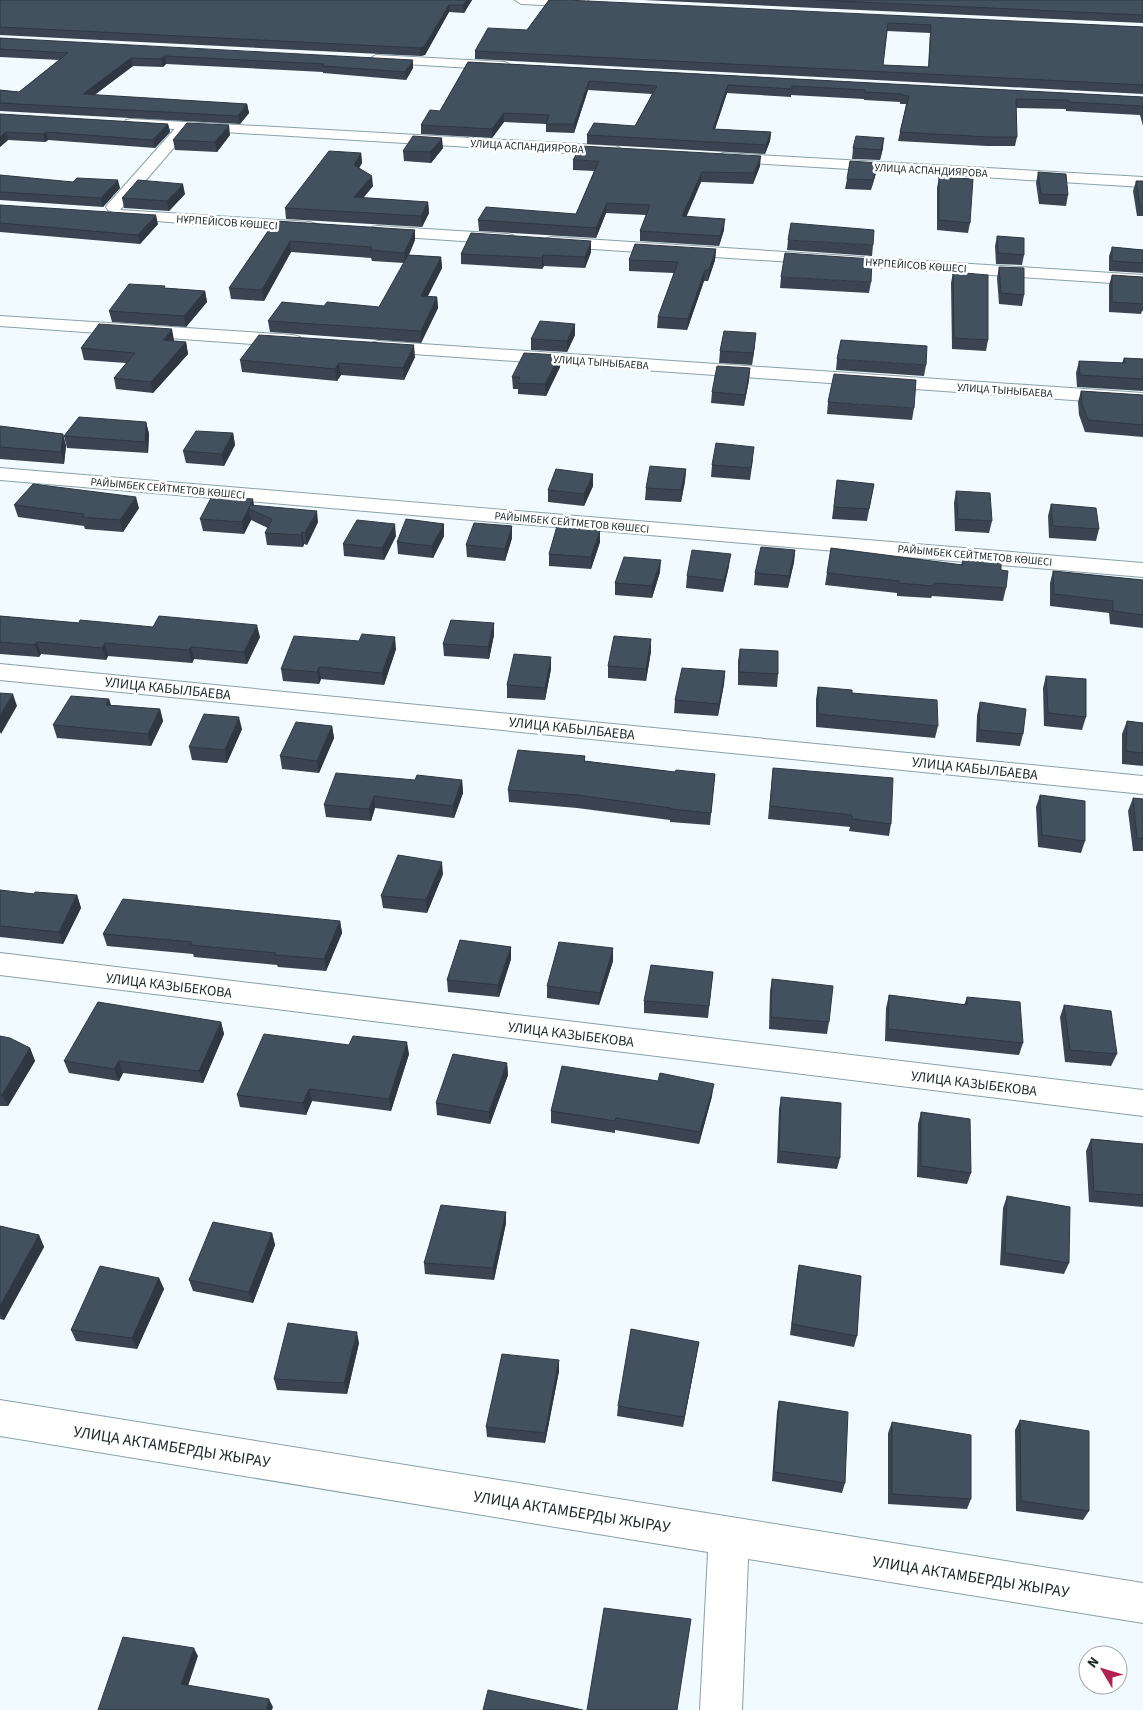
<svg xmlns="http://www.w3.org/2000/svg" width="1143" height="1710" viewBox="0 0 1143 1710" font-family="'Source Sans 3',sans-serif">
<rect width="100%" height="100%" fill="#f1fbff"/>
<g fill="none" stroke-linecap="round" stroke-linejoin="round">
<defs>
<path id="street" d="M 515,0 L 587,0 L 590,3 L 584,7 L 521,4 Z
M 376,55 L 505,62 L 512,66 L 505,70 L 371,62 L 369,59 Z
M 185,122 L 190,123 L 192,126 L 190,129 L 120,210 L 310,222 L 316,224 L 318,227 L 316,230 L 310,232 L 113,218 L 111,215 L 113,212 L 108,210 L 106,207 L 108,204 L 180,123 Z
M 378,226 L 507,234 L 513,235 L 515,239 L 513,243 L 507,244 L 372,235 L 370,231 L 372,227 Z
M 553,237 L 1143,275 L 1143,285 L 547,246 L 545,242 L 547,238 Z
M 0,316 L 293,335 L 300,337 L 302,341 L 300,345 L 293,347 L 0,326 Z
M 378,341 L 1143,393 L 1143,405 L 371,351 L 369,347 L 371,343 Z
M 0,468 L 1143,563 L 1143,577 L 0,480 Z
M 0,664 L 1143,776 L 1143,794 L 0,680 Z
M 0,953 L 1143,1090 L 1143,1116 L 0,975 Z
M 0,1400 L 1143,1583 L 1143,1623 L 748,1559 L 742,1710 L 700,1710 L 708,1552 L 0,1436 Z"/>
<path id="secondary" d="M 131,119 L 615,146 L 620,148 L 623,151 L 620,154 L 615,156 L 126,126 L 124,123 L 126,120 Z
M 723,153 L 1143,177 L 1143,187 L 718,161 L 715,158 L 718,155 Z"/>
</defs>
<use href="#street" stroke="#89a0a9" stroke-width="2"/>
<use href="#secondary" stroke="#89a0a9" stroke-width="2"/>
<use href="#street" fill="#fff" fill-rule="evenodd"/>
<use href="#secondary" fill="#fff" fill-rule="evenodd"/>
</g>
<path fill="#3a4551" fill-rule="evenodd" d="M 0,0 L 472,0 L 464,13 L 449,12 L 425,55 L 420,56 L 0,35 Z
M 549,0 L 1143,27 L 1143,94 L 475,59 L 475,51 L 527,30 ZM 887,31 L 930,33 L 928,67 L 883,65 Z
M 643,0 L 1143,0 L 1143,23 Z
M 0,38 L 413,68 L 406,80 L 323,73 L 323,72 L 166,64 L 163,67 L 133,66 L 94,95 L 247,104 L 249,113 L 240,124 L 0,111 L 0,90 L 19,92 L 59,60 L 0,57 Z
M 468,62 L 1143,97 L 1143,126 L 1140,115 L 1066,111 L 1066,109 L 1016,108 L 1017,137 L 1015,146 L 987,146 L 898,141 L 900,132 L 906,104 L 900,104 L 900,102 L 864,100 L 864,99 L 791,95 L 791,97 L 727,93 L 715,129 L 771,132 L 770,141 L 765,154 L 587,144 L 587,135 L 635,126 L 652,94 L 588,90 L 574,133 L 546,132 L 546,124 L 504,122 L 492,138 L 421,134 L 421,125 L 440,111 Z
M 0,114 L 168,124 L 170,132 L 155,148 L 48,140 L 45,142 L 8,140 L 0,147 Z
M 230,135 L 217,152 L 175,150 L 173,140 Z
M 443,148 L 431,163 L 404,161 L 403,151 Z
M 853,148 L 883,148 L 880,160 L 852,159 Z
M 361,153 L 362,163 L 359,168 L 373,186 L 363,198 L 428,202 L 429,213 L 422,227 L 286,219 L 285,208 Z
M 573,160 L 760,166 L 753,184 L 701,182 L 686,217 L 724,230 L 719,246 L 640,241 L 640,231 L 646,215 L 606,213 L 596,238 L 479,231 L 478,220 L 576,214 L 594,171 L 573,170 Z
M 878,163 L 876,173 L 871,190 L 845,189 L 847,179 Z
M 1038,172 L 1068,195 L 1066,206 L 1039,204 L 1036,183 Z
M 0,175 L 120,188 L 103,207 L 0,200 Z
M 939,177 L 970,223 L 968,233 L 937,230 L 937,188 Z
M 1136,181 L 1143,181 L 1143,216 L 1137,216 L 1133,191 Z
M 185,194 L 169,211 L 124,208 L 122,198 Z
M 0,205 L 158,224 L 140,244 L 0,232 Z
M 275,221 L 415,230 L 415,240 L 409,255 L 441,257 L 442,268 L 428,296 L 437,297 L 438,308 L 421,343 L 270,332 L 268,321 L 324,306 L 379,307 L 404,263 L 372,261 L 371,258 L 291,252 L 264,301 L 231,299 L 229,288 Z
M 997,236 L 1024,255 L 1022,265 L 996,264 L 995,246 Z
M 788,240 L 873,245 L 872,256 L 787,250 Z
M 1112,247 L 1143,250 L 1143,273 L 1109,271 L 1109,256 Z
M 716,249 L 715,260 L 708,281 L 704,281 L 687,330 L 657,328 L 658,317 L 674,273 L 629,271 L 629,260 Z
M 591,252 L 585,268 L 544,266 L 542,269 L 461,264 L 461,254 Z
M 999,267 L 1024,295 L 1022,306 L 999,304 L 997,278 Z
M 953,272 L 988,340 L 986,351 L 952,349 L 951,283 Z
M 1112,275 L 1143,277 L 1143,311 L 1142,311 L 1141,314 L 1109,312 L 1109,285 Z
M 781,277 L 871,282 L 869,293 L 780,288 Z
M 166,288 L 205,291 L 207,302 L 186,327 L 112,322 L 109,311 Z
M 575,324 L 575,335 L 567,352 L 531,350 L 531,339 Z
M 174,340 L 174,341 L 186,342 L 188,354 L 153,393 L 116,389 L 114,378 L 126,363 L 84,360 L 81,348 Z
M 755,345 L 752,365 L 719,363 L 720,351 Z
M 560,355 L 560,367 L 546,396 L 518,394 L 518,389 L 513,389 L 512,377 Z
M 415,357 L 404,380 L 341,375 L 337,381 L 242,372 L 240,360 Z
M 1124,358 L 1143,359 L 1143,391 L 1077,387 L 1076,373 L 1079,361 L 1122,363 Z
M 837,359 L 926,365 L 924,376 L 836,370 Z
M 750,368 L 749,380 L 744,406 L 711,403 L 712,392 Z
M 1081,391 L 1143,395 L 1143,437 L 1085,432 L 1079,415 L 1078,402 Z
M 828,402 L 914,408 L 912,420 L 827,414 Z
M 146,422 L 149,434 L 148,453 L 67,448 L 64,436 Z
M 0,426 L 63,434 L 66,446 L 64,464 L 0,459 Z
M 233,433 L 235,445 L 224,466 L 186,463 L 183,451 Z
M 753,459 L 750,480 L 711,477 L 712,465 Z
M 686,469 L 685,481 L 681,502 L 645,500 L 646,488 Z
M 837,480 L 874,484 L 867,521 L 832,519 Z
M 593,486 L 584,506 L 548,502 L 548,490 Z
M 956,491 L 992,521 L 989,533 L 955,531 L 954,503 Z
M 1051,504 L 1099,529 L 1096,541 L 1049,538 L 1048,516 Z
M 14,505 L 139,508 L 123,532 L 85,529 L 84,526 L 18,517 Z
M 254,505 L 318,522 L 307,545 L 304,544 L 303,547 L 267,545 L 265,533 L 268,528 L 251,520 L 244,534 L 203,531 L 200,519 Z
M 444,524 L 444,536 L 433,558 L 398,554 L 397,542 Z
M 512,526 L 512,538 L 505,561 L 467,557 L 466,545 Z
M 396,536 L 384,560 L 344,556 L 343,544 Z
M 600,542 L 591,569 L 549,566 L 549,554 Z
M 831,548 L 961,565 L 963,559 L 1001,570 L 1006,588 L 1003,601 L 932,596 L 931,598 L 897,596 L 897,593 L 825,585 Z
M 795,550 L 794,562 L 788,588 L 754,585 L 755,573 Z
M 729,566 L 723,592 L 686,588 L 687,576 Z
M 1053,571 L 1143,580 L 1143,628 L 1110,624 L 1109,613 L 1050,606 L 1050,583 Z
M 660,572 L 652,598 L 615,595 L 615,583 Z
M 0,616 L 79,623 L 260,637 L 247,664 L 194,659 L 192,663 L 108,656 L 106,660 L 41,654 L 39,657 L 0,654 Z
M 494,623 L 494,635 L 489,659 L 444,656 L 443,644 Z
M 396,649 L 384,685 L 321,679 L 319,684 L 283,681 L 281,669 Z
M 740,649 L 778,674 L 777,687 L 738,685 L 738,661 Z
M 651,651 L 646,681 L 608,678 L 608,666 Z
M 551,669 L 545,700 L 507,698 L 507,685 Z
M 725,671 L 724,684 L 718,716 L 674,713 L 675,700 Z
M 1046,676 L 1086,717 L 1082,730 L 1044,726 L 1043,688 Z
M 818,687 L 938,726 L 935,738 L 816,727 L 816,699 Z
M 109,699 L 111,705 L 160,709 L 163,721 L 151,746 L 57,738 L 53,725 Z
M 980,702 L 1023,734 L 1020,746 L 976,742 L 977,715 Z
M 1127,721 L 1143,723 L 1143,766 L 1122,764 L 1122,734 Z
M 332,726 L 334,738 L 319,773 L 282,769 L 280,756 Z
M 242,729 L 227,763 L 192,760 L 189,747 Z
M 585,756 L 585,761 L 675,772 L 715,774 L 710,825 L 670,822 L 670,820 L 577,808 L 509,802 L 508,790 Z
M 773,768 L 891,824 L 889,836 L 849,831 L 850,827 L 768,819 Z
M 415,780 L 462,780 L 463,793 L 454,818 L 375,808 L 371,821 L 326,817 L 324,805 Z
M 1040,795 L 1085,841 L 1081,853 L 1038,847 L 1036,807 Z
M 1133,798 L 1143,799 L 1143,851 L 1133,851 L 1128,811 Z
M 443,874 L 427,913 L 383,908 L 381,896 Z
M 0,890 L 34,894 L 77,895 L 81,908 L 63,944 L 0,937 Z
M 340,921 L 342,933 L 326,971 L 278,967 L 277,965 L 194,957 L 193,954 L 107,946 L 103,934 Z
M 511,947 L 511,959 L 499,997 L 448,992 L 447,980 Z
M 613,961 L 599,1005 L 547,998 L 547,986 Z
M 713,972 L 708,1018 L 644,1013 L 644,1001 Z
M 772,979 L 829,1022 L 827,1034 L 769,1029 L 770,991 Z
M 889,995 L 964,1005 L 967,997 L 1023,1043 L 1019,1055 L 885,1041 L 886,1008 Z
M 1064,1005 L 1117,1054 L 1111,1066 L 1065,1062 L 1060,1017 Z
M 221,1022 L 224,1034 L 203,1083 L 123,1073 L 119,1081 L 69,1073 L 64,1061 Z
M 0,1036 L 30,1048 L 35,1061 L 8,1106 L 0,1106 Z
M 409,1054 L 391,1111 L 312,1101 L 306,1115 L 240,1107 L 237,1095 Z
M 507,1063 L 508,1075 L 490,1124 L 437,1115 L 436,1103 Z
M 712,1096 L 699,1144 L 615,1130 L 615,1133 L 551,1123 L 551,1111 Z
M 781,1097 L 840,1158 L 837,1169 L 777,1163 L 779,1109 Z
M 921,1112 L 971,1173 L 967,1184 L 917,1177 L 918,1124 Z
M 1091,1139 L 1143,1144 L 1143,1207 L 1089,1202 L 1086,1151 Z
M 1007,1196 L 1069,1263 L 1064,1274 L 1000,1265 L 1003,1208 Z
M 506,1212 L 506,1223 L 494,1280 L 425,1274 L 424,1263 Z
M 0,1226 L 39,1235 L 44,1247 L 4,1320 L 0,1319 Z
M 272,1233 L 275,1245 L 253,1303 L 193,1291 L 189,1280 Z
M 799,1265 L 857,1336 L 854,1347 L 790,1335 L 797,1276 Z
M 159,1278 L 164,1289 L 137,1349 L 76,1341 L 71,1330 Z
M 359,1343 L 347,1394 L 277,1390 L 274,1379 Z
M 697,1353 L 683,1427 L 617,1416 L 618,1406 Z
M 559,1360 L 559,1371 L 545,1443 L 487,1437 L 486,1427 Z
M 779,1401 L 845,1483 L 842,1493 L 772,1481 L 777,1412 Z
M 1020,1420 L 1089,1511 L 1083,1520 L 1016,1511 L 1015,1430 Z
M 892,1422 L 971,1499 L 967,1509 L 888,1504 L 888,1433 Z"/>
<path fill="#2f3842" d="M 467,0 L 472,0 L 464,13 L 463,5 Z
M 449,5 L 449,12 L 425,55 L 420,56 L 420,48 Z
M 165,56 L 166,64 L 163,67 L 161,59 Z
M 131,58 L 133,66 L 84,103 L 83,94 Z
M 413,60 L 413,68 L 406,80 L 405,72 Z
M 589,81 L 588,90 L 574,133 L 574,124 Z
M 728,85 L 727,93 L 712,138 L 713,129 Z
M 247,104 L 249,113 L 240,124 L 238,116 Z
M 504,113 L 504,122 L 492,138 L 492,129 Z
M 168,124 L 170,132 L 155,148 L 153,140 Z
M 229,125 L 230,135 L 217,152 L 215,142 Z
M 6,132 L 8,140 L 0,147 L 0,137 Z
M 46,132 L 48,140 L 45,142 L 43,134 Z
M 771,132 L 770,141 L 765,154 L 766,145 Z
M 442,138 L 443,148 L 431,163 L 430,152 Z
M 884,138 L 883,148 L 880,160 L 881,150 Z
M 361,153 L 362,163 L 355,175 L 354,165 Z
M 761,156 L 760,166 L 753,184 L 754,173 Z
M 878,163 L 876,173 L 871,190 L 873,180 Z
M 702,172 L 701,182 L 682,227 L 682,216 Z
M 372,176 L 373,186 L 355,208 L 354,197 Z
M 118,180 L 120,188 L 103,207 L 101,198 Z
M 183,184 L 185,194 L 169,211 L 167,201 Z
M 428,202 L 429,213 L 422,227 L 421,216 Z
M 607,203 L 606,213 L 596,238 L 596,228 Z
M 156,215 L 158,224 L 140,244 L 138,235 Z
M 725,219 L 724,230 L 719,246 L 720,236 Z
M 415,230 L 415,240 L 405,263 L 404,253 Z
M 290,241 L 291,252 L 264,301 L 262,290 Z
M 591,241 L 591,252 L 585,268 L 585,257 Z
M 716,249 L 715,260 L 708,281 L 709,270 Z
M 543,255 L 544,266 L 542,269 L 542,258 Z
M 441,257 L 442,268 L 422,307 L 421,296 Z
M 705,270 L 704,281 L 687,330 L 688,319 Z
M 205,291 L 207,302 L 186,327 L 184,316 Z
M 437,297 L 438,308 L 421,343 L 421,331 Z
M 575,324 L 575,335 L 567,352 L 567,341 Z
M 172,329 L 174,340 L 165,351 L 163,340 Z
M 756,333 L 755,345 L 752,365 L 753,353 Z
M 186,342 L 188,354 L 153,393 L 151,382 Z
M 414,345 L 415,357 L 404,380 L 403,368 Z
M 560,355 L 560,367 L 546,396 L 545,384 Z
M 339,363 L 341,375 L 337,381 L 335,369 Z
M 750,368 L 749,380 L 744,406 L 745,395 Z
M 146,422 L 149,434 L 148,453 L 145,442 Z
M 233,433 L 235,445 L 224,466 L 222,454 Z
M 63,434 L 66,446 L 64,464 L 61,452 Z
M 686,469 L 685,481 L 681,502 L 681,490 Z
M 593,474 L 593,486 L 584,506 L 584,494 Z
M 136,497 L 139,508 L 123,532 L 120,520 Z
M 253,499 L 255,511 L 250,505 Z
M 250,506 L 249,509 L 251,520 L 244,534 L 242,522 Z
M 317,511 L 318,522 L 307,545 L 305,533 Z
M 395,524 L 396,536 L 384,560 L 382,548 Z
M 444,524 L 444,536 L 433,558 L 432,546 Z
M 512,526 L 512,538 L 505,561 L 505,549 Z
M 600,530 L 600,542 L 591,569 L 591,557 Z
M 302,532 L 304,544 L 303,547 L 301,535 Z
M 795,550 L 794,562 L 788,588 L 789,576 Z
M 731,554 L 729,566 L 723,592 L 724,580 Z
M 661,560 L 660,572 L 652,598 L 652,586 Z
M 494,623 L 494,635 L 489,659 L 488,647 Z
M 257,625 L 260,637 L 247,664 L 244,652 Z
M 395,637 L 396,649 L 384,685 L 382,673 Z
M 651,639 L 651,651 L 646,681 L 646,669 Z
M 37,642 L 41,654 L 39,657 L 35,645 Z
M 105,643 L 108,656 L 106,660 L 102,648 Z
M 191,647 L 194,659 L 192,663 L 189,650 Z
M 551,657 L 551,669 L 545,700 L 545,688 Z
M 319,667 L 321,679 L 319,684 L 317,672 Z
M 725,671 L 724,684 L 718,716 L 719,704 Z
M 13,694 L 17,706 L 1,734 L 0,732 L 0,715 Z
M 109,699 L 112,711 L 106,705 Z
M 160,709 L 163,721 L 151,746 L 148,734 Z
M 239,717 L 242,729 L 227,763 L 225,750 Z
M 332,726 L 334,738 L 319,773 L 317,761 Z
M 462,780 L 463,793 L 454,818 L 453,806 Z
M 374,796 L 375,808 L 371,821 L 369,809 Z
M 442,862 L 443,874 L 427,913 L 426,900 Z
M 77,895 L 81,908 L 63,944 L 59,932 Z
M 340,921 L 342,933 L 326,971 L 324,959 Z
M 511,947 L 511,959 L 499,997 L 498,985 Z
M 613,948 L 613,961 L 599,1005 L 600,993 Z
M 221,1022 L 224,1034 L 203,1083 L 199,1071 Z
M 407,1042 L 409,1054 L 391,1111 L 389,1099 Z
M 30,1048 L 35,1061 L 8,1106 L 2,1095 Z
M 119,1061 L 123,1073 L 119,1081 L 114,1069 Z
M 507,1063 L 508,1075 L 490,1124 L 489,1112 Z
M 714,1084 L 712,1096 L 699,1144 L 700,1132 Z
M 309,1089 L 312,1101 L 306,1115 L 303,1103 Z
M 506,1212 L 506,1223 L 494,1280 L 493,1268 Z
M 272,1233 L 275,1245 L 253,1303 L 249,1292 Z
M 39,1235 L 44,1247 L 4,1320 L 0,1313 L 0,1306 Z
M 159,1278 L 164,1289 L 137,1349 L 132,1338 Z
M 357,1332 L 359,1343 L 347,1394 L 344,1383 Z
M 699,1342 L 697,1353 L 683,1427 L 684,1417 Z
M 559,1360 L 559,1371 L 545,1443 L 545,1433 Z
M 194,1648 L 198,1656 L 186,1692 L 181,1684 Z
M 269,1699 L 273,1707 L 272,1710 L 266,1710 Z"/>
<path fill="#43505e" stroke="#2f3842" fill-rule="evenodd" d="M 0,0 L 467,0 L 463,5 L 449,5 L 424,47 L 420,48 L 0,27 Z
M 549,0 L 566,0 L 1143,27 L 1143,85 L 475,51 L 488,28 L 527,30 ZM 888,23 L 931,25 L 929,67 L 883,65 Z
M 816,0 L 1143,0 L 1143,15 Z
M 0,38 L 413,60 L 405,72 L 322,66 L 324,64 L 165,56 L 161,59 L 131,58 L 83,94 L 247,104 L 238,116 L 0,103 L 0,90 L 19,92 L 68,53 L 0,49 Z
M 468,62 L 1143,97 L 1143,109 L 1142,106 L 1068,102 L 1068,100 L 1016,99 L 1017,137 L 989,137 L 900,132 L 909,96 L 902,95 L 902,94 L 865,92 L 865,90 L 792,86 L 792,89 L 728,85 L 713,129 L 771,132 L 766,145 L 587,135 L 594,123 L 635,126 L 657,86 L 589,81 L 574,124 L 546,124 L 549,115 L 504,113 L 492,129 L 421,125 L 430,110 L 440,111 Z
M 0,114 L 168,124 L 153,140 L 46,132 L 43,134 L 6,132 L 0,137 Z
M 187,123 L 229,125 L 215,142 L 173,140 Z
M 413,136 L 442,138 L 430,152 L 403,151 Z
M 856,136 L 884,138 L 881,150 L 853,148 Z
M 581,146 L 761,156 L 754,173 L 702,172 L 682,216 L 725,219 L 720,236 L 640,231 L 650,205 L 607,203 L 596,228 L 478,220 L 486,207 L 576,214 L 599,161 L 573,160 Z
M 329,151 L 361,153 L 354,165 L 372,176 L 354,197 L 428,202 L 421,216 L 285,208 Z
M 850,161 L 878,163 L 873,180 L 847,179 Z
M 1038,172 L 1066,174 L 1068,195 L 1041,194 Z
M 0,175 L 73,182 L 77,178 L 118,180 L 101,198 L 0,192 Z
M 939,177 L 973,179 L 970,223 L 939,220 Z
M 138,180 L 183,184 L 167,201 L 122,198 Z
M 1136,181 L 1143,181 L 1143,206 L 1140,206 Z
M 0,205 L 156,215 L 138,235 L 0,223 Z
M 275,221 L 415,230 L 404,253 L 370,250 L 372,247 L 290,241 L 262,290 L 229,288 Z
M 791,223 L 874,230 L 873,245 L 788,240 Z
M 471,233 L 591,241 L 585,257 L 543,255 L 542,258 L 461,254 Z
M 997,236 L 1024,238 L 1024,255 L 998,253 Z
M 635,244 L 716,249 L 709,270 L 705,270 L 688,319 L 658,317 L 678,262 L 629,260 Z
M 1112,247 L 1143,250 L 1143,263 L 1112,261 Z
M 785,253 L 872,259 L 871,282 L 781,277 Z
M 408,255 L 441,257 L 421,296 L 437,297 L 421,331 L 268,321 L 282,302 L 324,306 L 327,302 L 379,307 Z
M 999,267 L 1024,268 L 1024,295 L 1001,293 Z
M 953,272 L 988,275 L 988,340 L 954,338 Z
M 1112,275 L 1143,277 L 1143,304 L 1112,302 Z
M 129,284 L 165,286 L 164,288 L 205,291 L 184,316 L 109,311 Z
M 540,321 L 575,324 L 567,341 L 531,339 Z
M 99,324 L 172,329 L 163,340 L 186,342 L 151,382 L 114,378 L 135,353 L 81,348 Z
M 724,331 L 756,333 L 753,353 L 720,351 Z
M 259,335 L 414,345 L 403,368 L 339,363 L 335,369 L 240,360 Z
M 841,340 L 927,346 L 926,365 L 837,359 Z
M 524,353 L 560,355 L 545,384 L 517,383 L 520,377 L 512,377 Z
M 1124,358 L 1143,359 L 1143,379 L 1080,375 L 1079,361 L 1125,363 Z
M 717,366 L 750,368 L 745,395 L 712,392 Z
M 834,374 L 916,380 L 914,408 L 828,402 Z
M 1081,391 L 1143,395 L 1143,425 L 1088,420 L 1082,404 Z
M 79,417 L 146,422 L 145,442 L 64,436 Z
M 0,426 L 63,434 L 61,452 L 0,447 Z
M 196,431 L 233,433 L 222,454 L 183,451 Z
M 716,443 L 754,447 L 751,468 L 712,465 Z
M 650,466 L 686,469 L 681,490 L 646,488 Z
M 556,469 L 593,474 L 584,494 L 548,490 Z
M 837,480 L 874,484 L 869,509 L 834,507 Z
M 33,484 L 136,497 L 120,520 L 82,517 L 84,514 L 14,505 Z
M 956,491 L 990,493 L 992,521 L 958,519 Z
M 212,496 L 253,499 L 250,505 L 317,511 L 305,533 L 302,532 L 301,535 L 265,533 L 272,519 L 249,509 L 250,506 L 242,522 L 200,519 Z
M 1051,504 L 1096,508 L 1099,529 L 1053,526 Z
M 406,519 L 444,524 L 432,546 L 397,542 Z
M 357,520 L 395,524 L 382,548 L 343,544 Z
M 474,523 L 512,526 L 505,549 L 466,545 Z
M 557,526 L 600,530 L 591,557 L 549,554 Z
M 761,547 L 795,550 L 789,576 L 755,573 Z
M 831,548 L 963,565 L 963,559 L 1001,563 L 1001,570 L 1008,571 L 1006,588 L 934,583 L 934,586 L 899,583 L 899,581 L 827,573 Z
M 692,550 L 731,554 L 724,580 L 687,576 Z
M 624,557 L 661,560 L 652,586 L 615,583 Z
M 1053,571 L 1143,580 L 1143,615 L 1113,611 L 1113,601 L 1054,594 Z
M 0,616 L 79,623 L 80,620 L 153,627 L 159,616 L 257,625 L 244,652 L 191,647 L 189,650 L 105,643 L 102,648 L 37,642 L 35,645 L 0,642 Z
M 451,620 L 494,623 L 488,647 L 443,644 Z
M 362,634 L 395,637 L 382,673 L 319,667 L 317,672 L 281,669 L 294,636 L 359,641 Z
M 614,636 L 651,639 L 646,669 L 608,666 Z
M 740,649 L 778,651 L 778,674 L 739,672 Z
M 514,654 L 551,657 L 545,688 L 507,685 Z
M 682,668 L 725,671 L 719,704 L 675,700 Z
M 1046,676 L 1086,679 L 1086,717 L 1048,713 Z
M 818,687 L 852,690 L 852,693 L 937,700 L 938,726 L 818,714 Z
M 0,693 L 13,694 L 0,715 Z
M 71,696 L 109,699 L 106,705 L 160,709 L 148,734 L 53,725 Z
M 980,702 L 1026,709 L 1023,734 L 979,730 Z
M 204,714 L 239,717 L 225,750 L 189,747 Z
M 1127,721 L 1143,723 L 1143,753 L 1126,751 Z
M 296,722 L 332,726 L 317,761 L 280,756 Z
M 518,750 L 585,756 L 584,761 L 675,772 L 676,770 L 715,774 L 711,813 L 671,809 L 671,808 L 577,795 L 508,790 Z
M 773,768 L 893,778 L 891,824 L 852,819 L 852,815 L 770,806 Z
M 336,773 L 415,780 L 417,775 L 462,780 L 453,806 L 374,796 L 369,809 L 324,805 Z
M 1040,795 L 1085,801 L 1085,841 L 1042,835 Z
M 1133,798 L 1143,799 L 1143,839 L 1137,838 Z
M 398,855 L 442,862 L 426,900 L 381,896 Z
M 0,890 L 34,894 L 35,892 L 77,895 L 59,932 L 0,926 Z
M 123,899 L 340,921 L 324,959 L 275,955 L 276,953 L 190,945 L 192,942 L 103,934 Z
M 460,940 L 511,947 L 498,985 L 447,980 Z
M 559,942 L 613,948 L 600,993 L 547,986 Z
M 651,965 L 713,972 L 709,1006 L 644,1001 Z
M 772,979 L 833,986 L 829,1022 L 771,1017 Z
M 889,995 L 967,1005 L 967,997 L 1020,1002 L 1023,1043 L 888,1029 Z
M 98,1002 L 221,1022 L 199,1071 L 119,1061 L 114,1069 L 64,1061 Z
M 1064,1005 L 1111,1011 L 1117,1054 L 1070,1050 Z
M 264,1034 L 349,1045 L 353,1036 L 407,1042 L 389,1099 L 309,1089 L 303,1103 L 237,1095 Z
M 0,1036 L 10,1038 L 30,1048 L 2,1095 L 0,1094 Z
M 453,1054 L 507,1063 L 489,1112 L 436,1103 Z
M 562,1066 L 658,1081 L 660,1073 L 714,1084 L 700,1132 L 616,1118 L 615,1121 L 551,1111 Z
M 781,1097 L 841,1103 L 840,1158 L 779,1151 Z
M 921,1112 L 970,1119 L 971,1173 L 921,1166 Z
M 1091,1139 L 1143,1144 L 1143,1195 L 1094,1191 Z
M 1007,1196 L 1070,1207 L 1069,1263 L 1005,1253 Z
M 441,1205 L 506,1212 L 493,1268 L 424,1263 Z
M 213,1222 L 272,1233 L 249,1292 L 189,1280 Z
M 0,1226 L 39,1235 L 0,1306 Z
M 799,1265 L 861,1276 L 857,1336 L 792,1324 Z
M 100,1266 L 159,1278 L 132,1338 L 71,1330 Z
M 288,1323 L 357,1332 L 344,1383 L 274,1379 Z
M 631,1329 L 699,1342 L 684,1417 L 618,1406 Z
M 502,1354 L 559,1360 L 545,1433 L 486,1427 Z
M 779,1401 L 848,1412 L 845,1483 L 774,1472 Z
M 1020,1420 L 1089,1431 L 1089,1511 L 1021,1501 Z
M 892,1422 L 971,1435 L 971,1499 L 892,1494 Z
M 604,1608 L 691,1619 L 677,1710 L 587,1710 Z
M 123,1637 L 194,1648 L 181,1684 L 269,1699 L 266,1710 L 98,1710 Z
M 488,1690 L 583,1710 L 483,1710 Z"/>
<g text-anchor="middle" stroke-width="5" stroke-linejoin="round" paint-order="stroke">
<g font-size="11" fill="#1c2528" stroke="#fff">
<text transform="translate(527 146) rotate(3)" y="4">УЛИЦА АСПАНДИЯРОВА</text>
<text transform="translate(931 170) rotate(3)" y="4">УЛИЦА АСПАНДИЯРОВА</text>
<text transform="translate(227 222) rotate(4)" y="4">НҰРПЕЙІСОВ КӨШЕСІ</text>
<text transform="translate(916 265) rotate(4)" y="4">НҰРПЕЙІСОВ КӨШЕСІ</text>
<text transform="translate(601 362) rotate(4)" y="4">УЛИЦА ТЫНЫБАЕВА</text>
<text transform="translate(1005 390) rotate(4)" y="4">УЛИЦА ТЫНЫБАЕВА</text>
<text transform="translate(168 488) rotate(5)" y="4">РАЙЫМБЕК СЕЙТМЕТОВ КӨШЕСІ</text>
<text transform="translate(572 522) rotate(5)" y="4">РАЙЫМБЕК СЕЙТМЕТОВ КӨШЕСІ</text>
<text transform="translate(975 555) rotate(5)" y="4">РАЙЫМБЕК СЕЙТМЕТОВ КӨШЕСІ</text>
</g>
<g font-size="14" fill="#1c2528" stroke="#fff">
<text transform="translate(168 688) rotate(6)" y="5">УЛИЦА КАБЫЛБАЕВА</text>
<text transform="translate(572 728) rotate(6)" y="5">УЛИЦА КАБЫЛБАЕВА</text>
<text transform="translate(975 768) rotate(6)" y="5">УЛИЦА КАБЫЛБАЕВА</text>
<text transform="translate(169 985) rotate(7)" y="5">УЛИЦА КАЗЫБЕКОВА</text>
<text transform="translate(571 1034) rotate(7)" y="5">УЛИЦА КАЗЫБЕКОВА</text>
<text transform="translate(974 1083) rotate(7)" y="5">УЛИЦА КАЗЫБЕКОВА</text>
</g>
<g font-size="16" fill="#1c2528" stroke="#fff">
<text transform="translate(172 1446) rotate(9)" y="6">УЛИЦА АКТАМБЕРДЫ ЖЫРАУ</text>
<text transform="translate(572 1511) rotate(9)" y="6">УЛИЦА АКТАМБЕРДЫ ЖЫРАУ</text>
<text transform="translate(971 1576) rotate(9)" y="6">УЛИЦА АКТАМБЕРДЫ ЖЫРАУ</text>
</g>
</g>
<g transform="translate(1103 1670) rotate(308)"><circle r="24" fill="#ffffff" stroke="#a4a8a9"/>
<path d="M0-4L9 19L0 12L-9 19Z" fill="#b3224f"/>
<text y="-8" font-size="14" font-weight="bold" text-anchor="middle" fill="#1c2528">N</text>
</g>
</svg>
